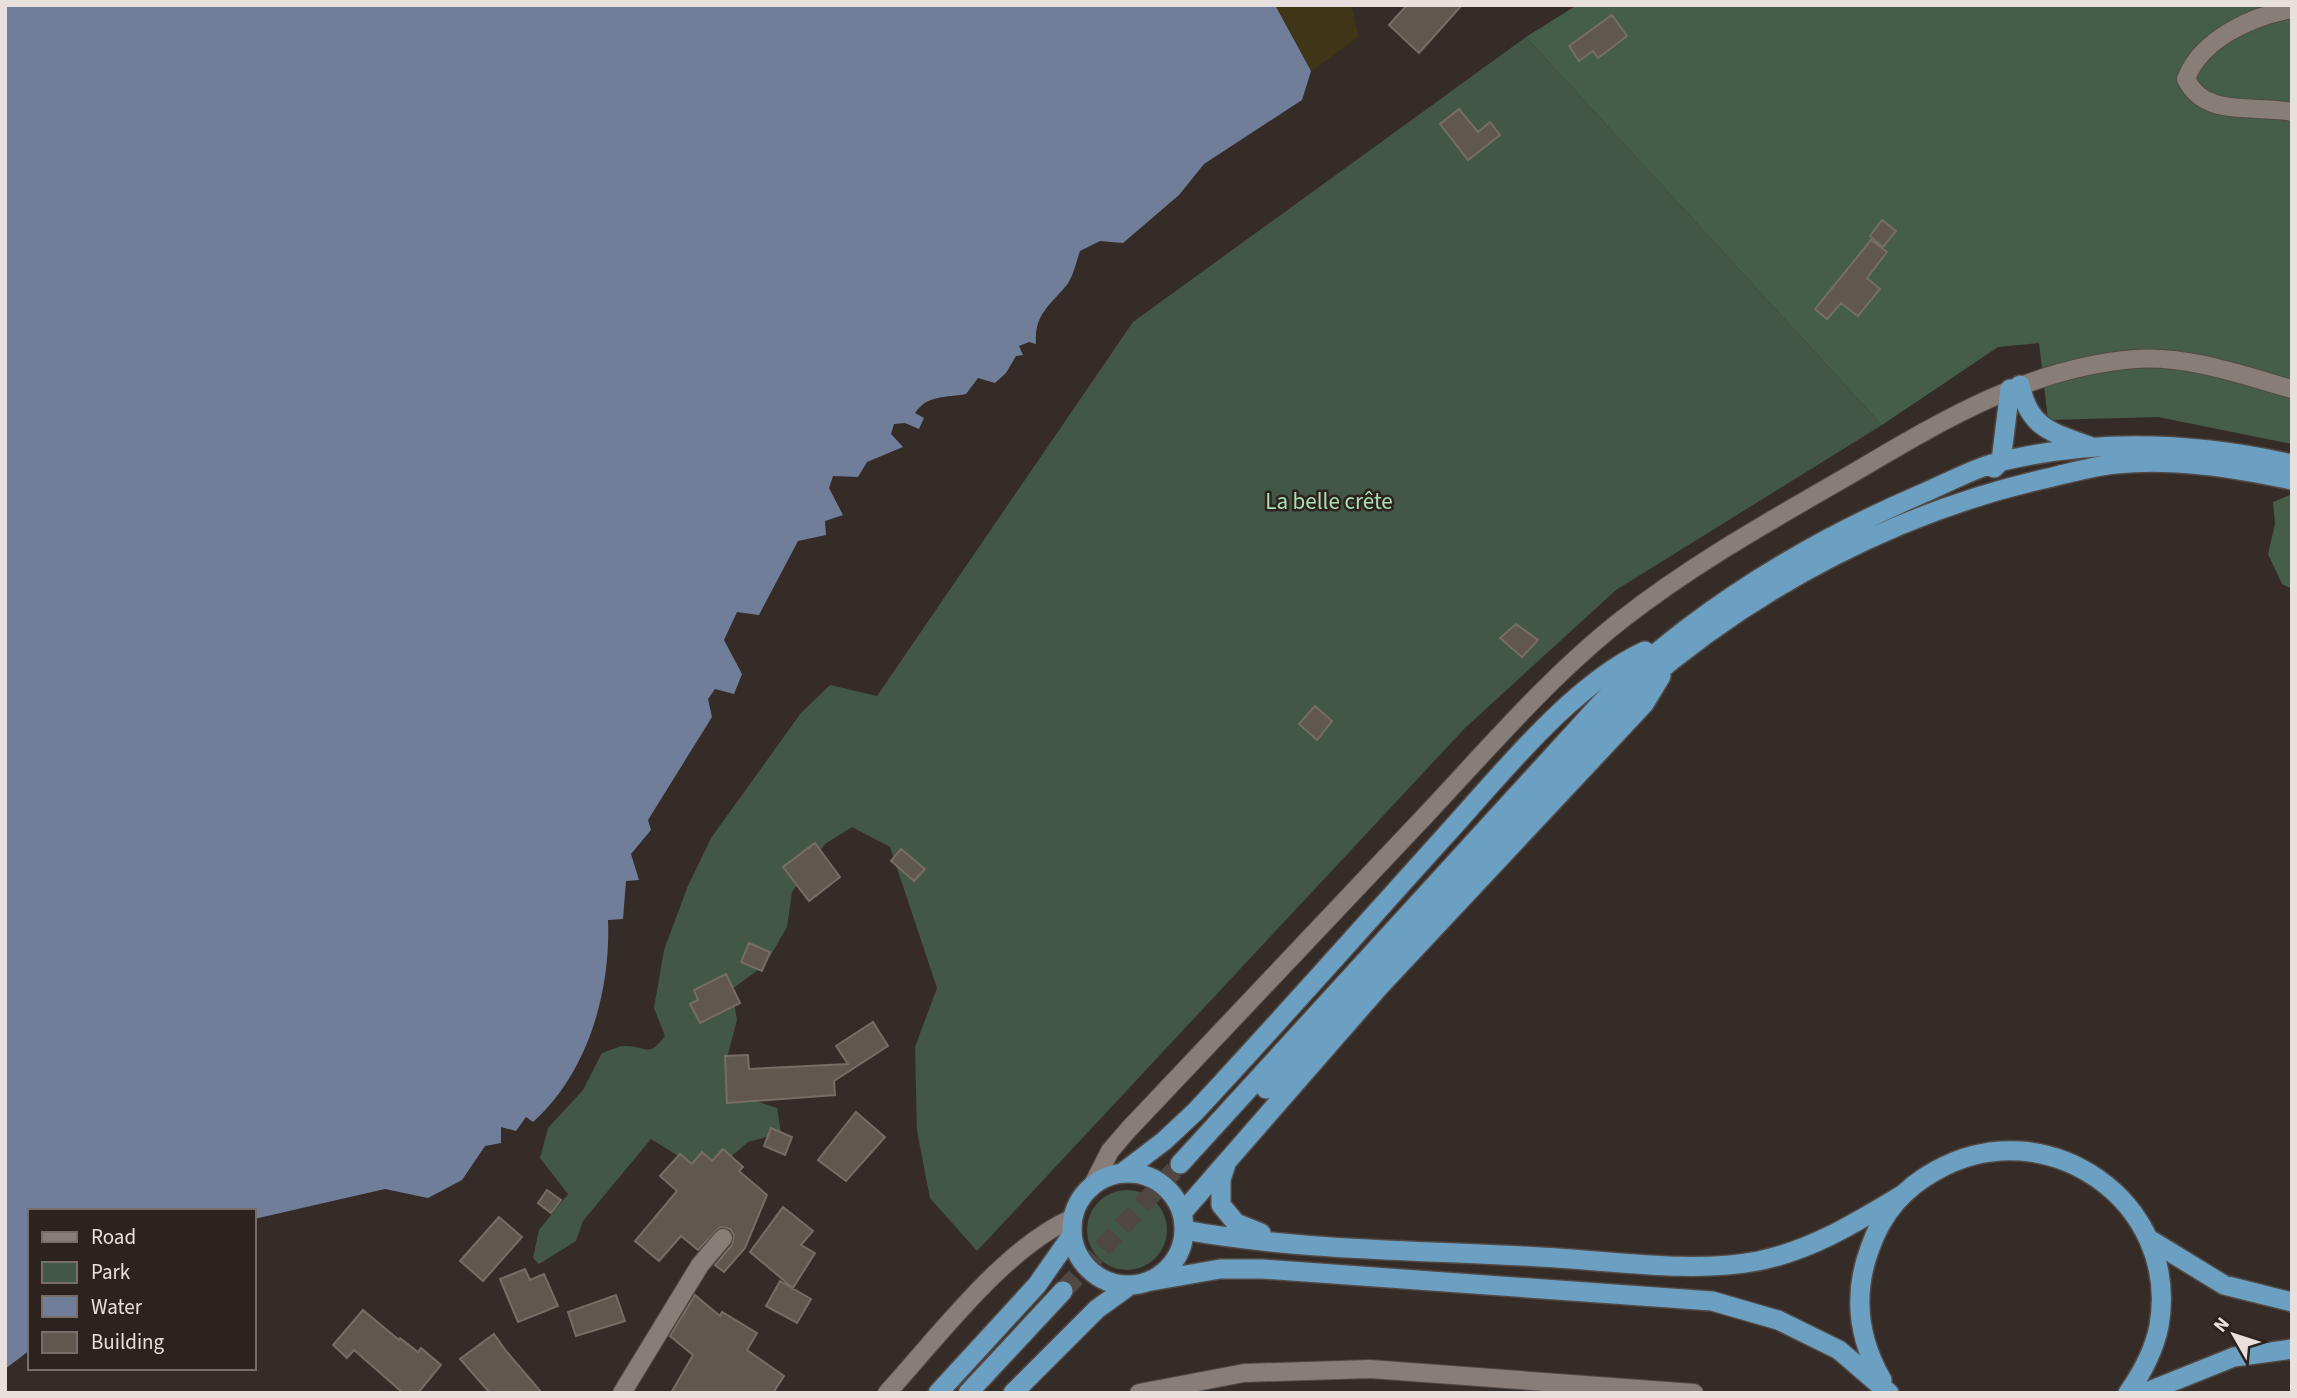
<svg xmlns="http://www.w3.org/2000/svg" width="2297" height="1398" viewBox="0 0 2297 1398" font-family="'Source Sans 3',sans-serif">
<rect width="100%" height="100%" fill="#362c27"/>
<path fill="#435747" d="M 1526,37 L 1882,425 L 1616,590 L 1465,728 L 977,1251 L 930,1198 L 917,1131 L 915,1047 L 937,988 L 890,847 L 852,827 L 825,844 L 792,892 L 787,927 L 765,965 L 732,989 L 737,1020 L 728,1054 L 740,1085 L 756,1101 L 777,1108 L 781,1133 L 748,1142 L 726,1161 L 688,1162 L 651,1139 L 583,1221 L 576,1241 L 539,1264 L 533,1258 L 539,1230 L 568,1194 L 540,1158 L 548,1128 L 583,1090 L 602,1053 C 609,1051 618,1046 625,1046 C 648,1046 647,1059 665,1036 L 654,1008 L 664,950 L 687,888 L 711,838 L 801,713 L 830,685 L 877,696 L 1133,322 Z
M1087 1230a40 40 0 1 1 80 0a40 40 0 1 1-80 0Z"/>
<path fill="#455e4a" d="M 1577,5 L 2292,5 L 2292,444 L 2158,417 L 2048,420 L 2039,343 L 1998,347 L 1882,425 L 1526,37 Z
M 2292,494 L 2292,589 L 2282,584 L 2268,554 L 2275,524 L 2273,502 Z"/>
<path fill="#3e3616" d="M 1275,5 L 1351,5 L 1359,37 L 1311,71 Z"/>
<path fill="#717e9a" d="M 5,5 L 1275,5 L 1311,71 L 1302,100 L 1204,164 L 1179,195 L 1123,243 L 1100,241 L 1080,251 C 1076,262 1073,279 1065,287 C 1048,307 1034,316 1036,344 L 1029,342 L 1019,346 L 1023,355 L 1016,356 L 1006,373 L 995,383 L 978,378 L 966,394 C 946,398 928,394 915,413 L 924,418 L 919,429 L 905,423 L 894,424 L 891,434 L 903,447 L 867,462 L 858,477 L 833,476 L 829,488 L 843,515 L 825,521 L 826,535 L 798,541 L 759,615 L 737,612 L 724,640 L 742,674 L 734,694 L 715,689 L 708,699 L 712,717 L 648,820 L 651,830 L 631,854 L 639,880 L 626,881 L 623,919 L 608,920 C 611,991 588,1073 533,1122 L 526,1117 L 516,1131 L 501,1127 L 501,1143 L 485,1146 L 462,1180 L 428,1198 L 385,1189 L 254,1219 L 254,1211 L 30,1211 L 30,1350 L 5,1369 Z"/>
<path fill="#60574e" stroke="#766d64" stroke-width="2" d="M 1407,5 L 1462,5 L 1419,53 L 1389,25 Z
M 1612,15 L 1627,36 L 1598,58 L 1593,51 L 1579,61 L 1569,46 Z
M 1459,109 L 1478,132 L 1490,122 L 1500,135 L 1468,160 L 1440,124 Z
M 1882,220 L 1896,231 L 1883,247 L 1870,236 Z
M 1871,240 L 1887,252 L 1867,278 L 1880,289 L 1858,316 L 1841,303 L 1827,319 L 1815,309 Z
M 1516,624 L 1538,640 L 1522,657 L 1500,638 Z
M 1315,706 L 1332,721 L 1317,740 L 1299,724 Z
M 815,843 L 840,877 L 809,901 L 783,867 Z
M 901,849 L 925,869 L 914,881 L 891,861 Z
M 749,943 L 770,952 L 762,971 L 741,962 Z
M 726,974 L 740,1003 L 700,1023 L 690,1004 L 698,1000 L 694,990 Z
M 873,1022 L 888,1046 L 834,1081 L 835,1095 L 727,1103 L 725,1056 L 748,1055 L 749,1069 L 848,1064 L 836,1046 Z
M 856,1112 L 885,1137 L 846,1181 L 818,1160 Z
M 771,1128 L 792,1137 L 785,1155 L 764,1146 Z
M 723,1149 L 743,1167 L 739,1171 L 767,1195 L 745,1248 L 724,1272 L 715,1265 L 732,1245 L 734,1235 L 730,1229 L 720,1227 L 698,1250 L 681,1236 L 659,1261 L 635,1241 L 677,1191 L 660,1176 L 680,1154 L 692,1164 L 702,1152 L 712,1161 Z
M 547,1190 L 561,1200 L 551,1213 L 538,1203 Z
M 783,1207 L 813,1231 L 801,1245 L 815,1253 L 793,1288 L 750,1252 Z
M 499,1217 L 522,1237 L 483,1281 L 460,1261 Z
M 525,1269 L 530,1280 L 544,1274 L 558,1306 L 518,1322 L 500,1279 Z
M 780,1281 L 811,1299 L 797,1323 L 766,1306 Z
M 616,1295 L 625,1321 L 576,1336 L 568,1312 Z
M 695,1295 L 720,1316 L 722,1312 L 757,1333 L 747,1350 L 784,1376 L 773,1393 L 671,1393 L 693,1355 L 670,1336 Z
M 363,1310 L 399,1340 L 400,1338 L 418,1352 L 421,1348 L 441,1365 L 418,1393 L 403,1393 L 354,1350 L 347,1358 L 333,1345 Z
M 494,1334 L 506,1351 L 542,1393 L 490,1393 L 460,1359 Z"/>
<g fill="none" stroke-linecap="round" stroke-linejoin="round">
<path stroke="#514742" stroke-width="19" stroke-dasharray="19 10" stroke-linecap="butt" d="M 1063,1291 L 1180,1164"/>
<defs>
<path id="minor" d="M 2292,9 C 2252,16 2201,39 2186,79 C 2205,119 2255,104 2292,112
M 622,1393 L 700,1265 L 723,1238
M 1139,1393 L 1244,1373 L 1370,1369 L 1694,1393"/>
<path id="tertiary" d="M 1091,1188 L 1110,1151 L 1128,1130 C 1227,1026 1325,921 1424,817 C 1487,750 1548,678 1620,621 C 1695,562 1777,517 1860,469 C 1946,418 2033,367 2135,359 C 2187,355 2242,375 2292,389
M 887,1393 C 938,1337 1005,1247 1073,1218"/>
<path id="trunk" d="M 2020,385 C 2029,428 2051,432 2089,446
M 1994,468 L 2001,461 L 2010,389
M 1266,1089 C 1346,1001 1425,914 1505,827 C 1549,780 1591,728 1641,686 C 1757,586 1899,511 2048,478 C 2070,473 2093,466 2116,464 C 2174,458 2235,468 2292,480
M 1180,1164 L 1601,703 C 1693,612 1801,546 1919,495 C 1946,484 1975,467 2003,461 C 2100,438 2195,442 2292,464
M 1226,1164 L 1221,1180 L 1221,1205 L 1236,1223 L 1261,1233
M 1122,1173 L 1164,1141 L 1195,1112 C 1279,1022 1361,929 1444,837 C 1499,777 1571,685 1645,651
M1072 1229a56 56 0 1 1 112 0a56 56 0 1 1-112 0Z
M 1182,1213 L 1379,987 L 1644,704 L 1661,676
M 1184,1230 C 1300,1251 1422,1250 1540,1257 C 1608,1260 1690,1274 1758,1261 C 1812,1250 1855,1223 1902,1195
M 2149,1239 L 2224,1285 L 2292,1302
M 1146,1282 L 1220,1269 L 1262,1269 L 1712,1301 L 1778,1320 L 1839,1350 L 1889,1393
M 1882,1380 C 1858,1338 1853,1293 1870,1248 C 1882,1213 1905,1187 1937,1170 C 2046,1109 2181,1201 2159,1326 C 2154,1351 2142,1373 2128,1393
M 938,1393 L 1037,1285 L 1072,1235
M 968,1393 L 1063,1291
M 1013,1393 L 1097,1309 L 1129,1286
M 2144,1393 L 2234,1357 L 2292,1349"/>
</defs>
<use href="#minor" stroke="#524945" stroke-width="20"/>
<use href="#tertiary" stroke="#524945" stroke-width="20"/>
<use href="#trunk" stroke="#524945" stroke-width="22"/>
<use href="#minor" stroke="#897d77" stroke-width="18"/>
<use href="#tertiary" stroke="#897d77" stroke-width="18"/>
<use href="#trunk" stroke="#6ca0c3" stroke-width="19"/>
</g>
<g text-anchor="middle" stroke-width="5" stroke-linejoin="round" paint-order="stroke">
<g font-size="23" fill="#addfb7" stroke="#2c221e">
<text x="1329" y="509">La belle crête</text>
</g>
</g>
<rect width="2297" height="1398" fill="none" stroke="#e7e0dd" stroke-width="14"/>
<rect x="28" y="1209" width="228" height="161" fill="#2c221e" stroke="#776e6a" stroke-width="2"/>
<rect x="42" y="1232" width="35" height="10" fill="#897d77" stroke="#776e6a" stroke-width="2"/>
<text x="91" y="1244" font-size="21" fill="#e7e0dd">Road</text>
<rect x="42" y="1262" width="35" height="21" fill="#435747" stroke="#776e6a" stroke-width="2"/>
<text x="91" y="1279" font-size="21" fill="#e7e0dd">Park</text>
<rect x="42" y="1296" width="35" height="21" fill="#717e9a" stroke="#776e6a" stroke-width="2"/>
<text x="91" y="1314" font-size="21" fill="#e7e0dd">Water</text>
<rect x="42" y="1332" width="35" height="21" fill="#60574e" stroke="#776e6a" stroke-width="2"/>
<text x="91" y="1349" font-size="21" fill="#e7e0dd">Building</text>
<g transform="translate(2234 1335) rotate(309)" stroke="#2c221e" stroke-width="5" paint-order="stroke">
<path d="M0-5L12 26L0 18L-12 26Z" fill="#e7e0dd"/>
<text y="-10" font-size="19" font-weight="bold" text-anchor="middle" fill="#e7e0dd">N</text>
</g>
</svg>
